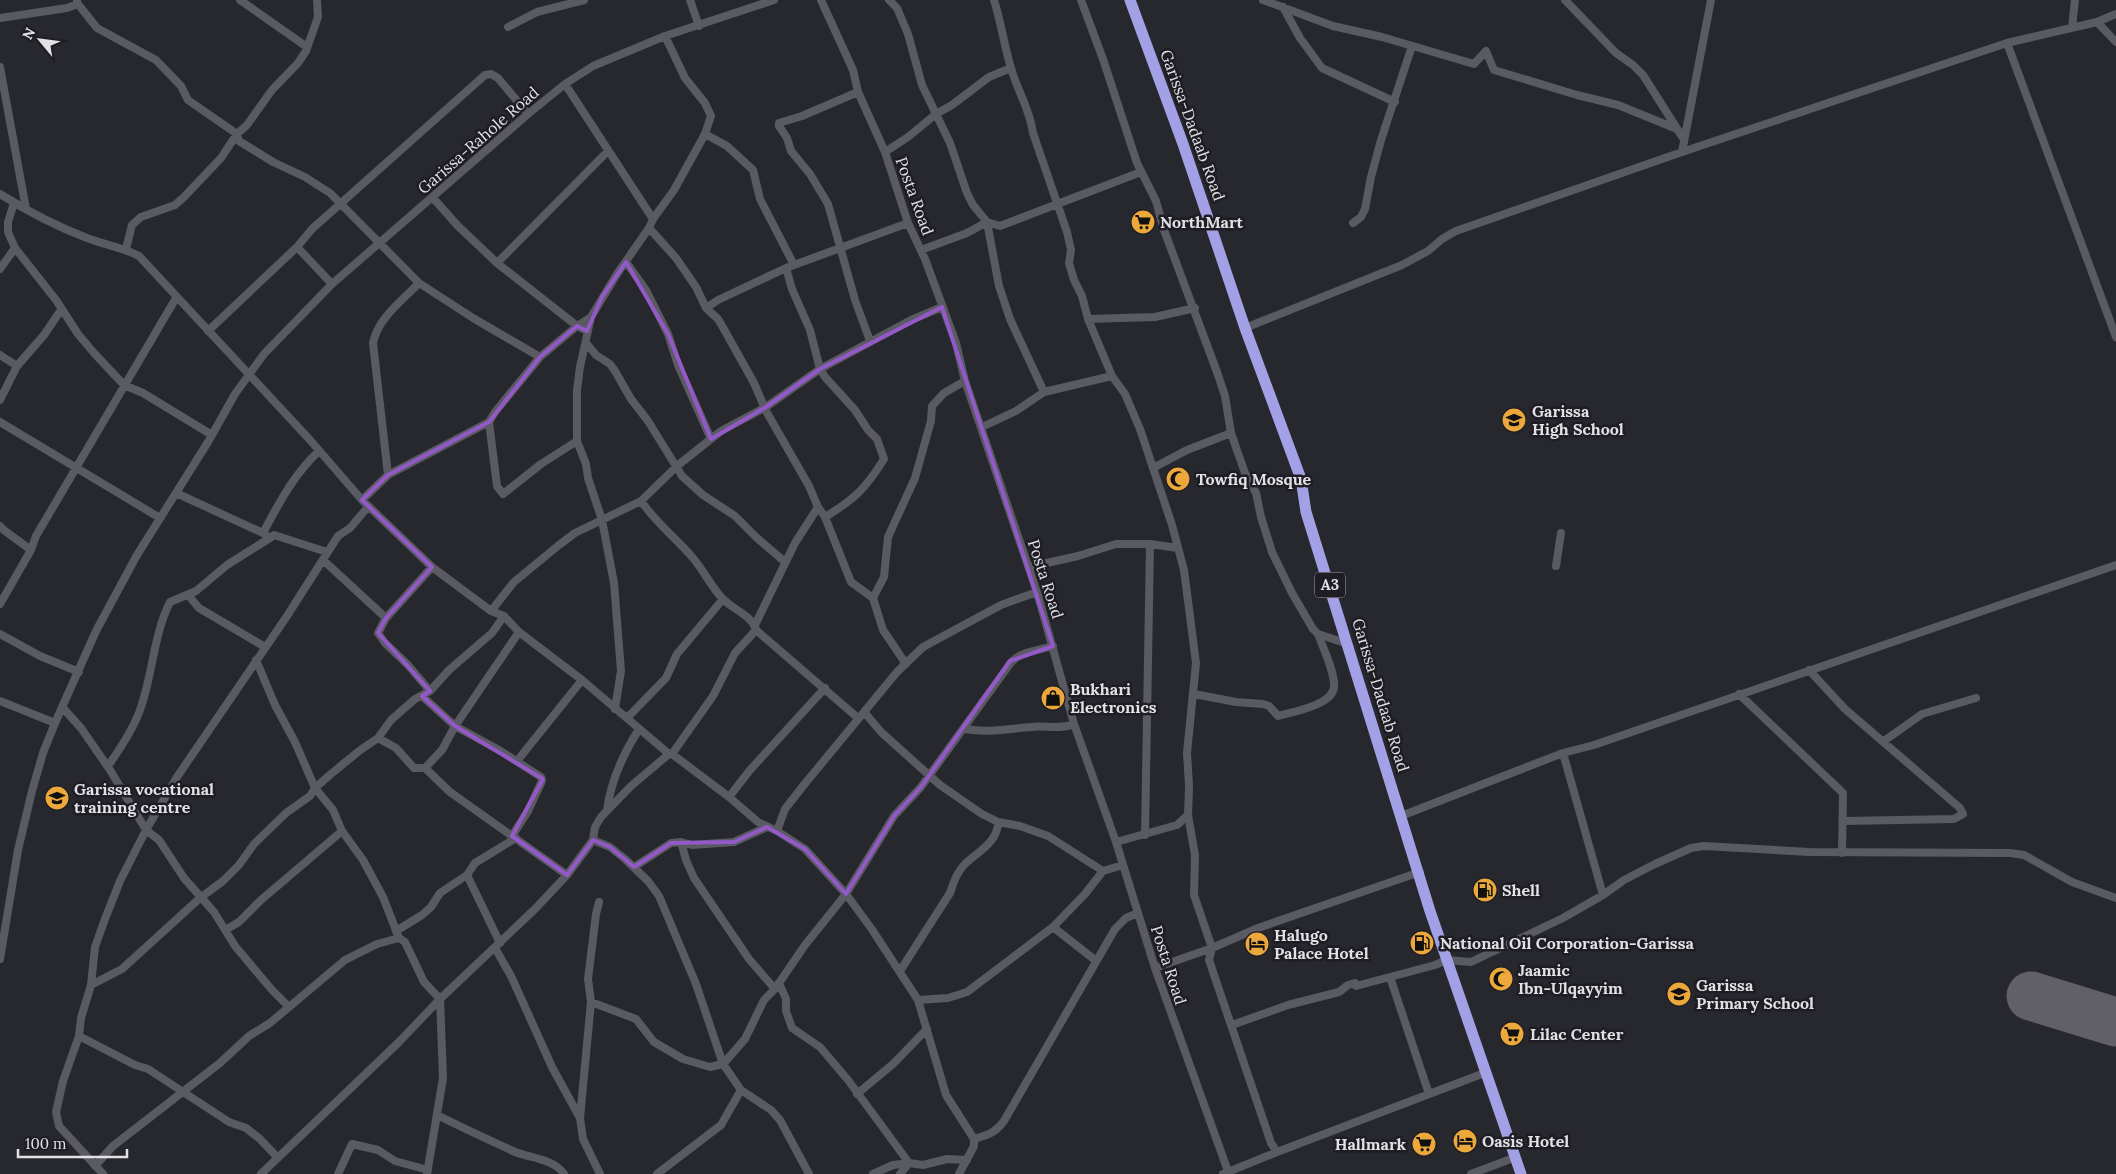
<svg xmlns="http://www.w3.org/2000/svg" width="2116" height="1174" viewBox="0 0 2116 1174" font-family="Lora,serif">
<rect width="100%" height="100%" fill="#27272e"/>
<g fill="none" stroke-linecap="round" stroke-linejoin="round">
<path stroke="#606066" stroke-width="49" d="M 2031,996 L 2116,1022"/>
<path stroke="#5a5a62" stroke-width="8" d="M 240,0 L 307,47
M 690,0 L 699,26
M 821,0 L 853,70 L 858,92 L 885,152 L 908,223 L 925,259 L 956,343 L 965,381 L 1037,592 L 1074,724 L 1116,842 L 1155,968 L 1229,1174
M 889,0 L 897,8 L 908,34 L 922,85 L 950,143 L 967,193 L 973,205 L 987,222 L 999,286 L 1010,319 L 1044,392
M 994,0 C 1001,22 1004,45 1011,68 C 1017,90 1030,109 1033,133 L 1067,232 L 1071,250 L 1069,263 L 1074,280 L 1082,296 L 1088,319 L 1112,376 L 1125,394 L 1140,429 L 1172,525 L 1184,570 L 1196,663 L 1187,753 L 1189,786 L 1188,815 L 1195,855 L 1194,895 L 1212,948 L 1209,960 L 1271,1143 L 1277,1152 L 1487,1072
M 1081,0 L 1103,59 L 1137,163 L 1156,201 L 1164,230 L 1217,372 L 1225,396 L 1231,433 L 1245,473 L 1256,493 L 1261,517 L 1272,552 L 1292,593 L 1313,629 L 1318,634 L 1348,644
M 1263,0 L 1333,26 L 1382,37 L 1474,64 L 1486,51 L 1494,70 L 1577,95 L 1618,105 L 1677,129
M 1565,0 L 1616,53 L 1633,65 L 1643,75 L 1683,138
M 78,4 L 97,28 L 156,60 L 181,86 L 188,100 L 237,134 L 239,141 L 273,162 L 305,177 L 330,193 L 419,283 L 473,318 L 540,357
M 1283,7 L 1300,38 L 1322,68 L 1395,102
M 0,18 L 67,8 L 78,4 L 77,1
M 2097,22 L 2116,42
M 508,27 L 537,12 L 584,0
M 2072,27 L 2075,0
M 2007,43 L 2116,337
M 0,67 L 26,209
M 565,84 L 653,219
M 858,92 L 802,116 L 779,123 L 779,126 L 787,138 L 791,151 L 810,174 L 828,204 L 855,300 L 870,341
M 705,134 L 727,146 L 753,170 L 760,199 L 794,265 L 786,268 L 792,289 L 810,330 L 820,369 L 825,377 L 855,410 L 868,430 L 877,439 L 884,459 C 866,488 855,499 825,517
M 885,152 L 908,137 L 936,114 L 952,105 L 989,77 L 1011,68
M 1682,152 L 1711,0
M 0,194 C 27,211 58,227 87,238 C 105,245 122,247 139,256 L 310,440 L 362,500 L 432,567 L 491,611 L 504,616 L 519,632 L 582,680 L 669,754 L 672,754 L 729,797 L 758,822 L 777,831 L 805,849 L 846,894 L 871,928 L 918,1000 L 946,1095 L 974,1139 L 974,1146 L 959,1174
M 433,198 L 458,226 L 497,263
M 14,203 L 8,222 L 8,232 L 15,248 L 56,300 L 78,334 L 94,353 L 124,385 L 143,393 L 212,435
M 1353,223 L 1361,217 L 1365,209 L 1371,177 L 1381,140 L 1412,46
M 649,228 L 676,258 L 696,287 L 706,308 L 718,319 L 725,331 L 754,383 L 766,411 L 809,486 L 818,507 L 825,517 L 851,582 L 873,598 L 883,630 L 906,664
M 297,247 L 332,284
M 126,249 L 132,225 L 141,217 L 175,205 L 184,197 L 221,158 L 237,134 L 247,125 L 272,90 L 298,63 L 306,51 L 318,17 L 317,0
M 921,250 L 967,233 L 987,222 L 1000,226 L 1141,172
M 626,262 L 646,290 L 668,334 L 678,365 L 711,439
M 794,265 L 908,223
M 0,269 L 15,248
M 706,308 L 718,300 L 786,268
M 591,317 L 577,326 L 497,263 L 608,151
M 1088,319 L 1155,317 L 1195,308
M 1245,328 L 1402,265 L 1428,251 L 1442,239 L 1456,231 L 1682,152 L 2007,43 L 2097,22 L 2116,14
M 208,331 L 297,247 L 312,229 L 485,75 L 491,74 L 498,78 L 528,114
M 586,343 L 596,355 L 610,364 L 615,371 L 631,399 L 648,421 L 682,476 L 703,495 L 735,516 L 757,538 L 785,562
M 0,355 L 17,366
M 0,400 L 17,366 L 44,335 L 61,310
M 0,422 L 160,518
M 489,422 L 497,486 L 503,494 L 541,464 L 577,441
M 982,427 L 1016,411 L 1044,392 L 1112,376
M 1153,468 L 1187,450 L 1231,433
M 388,475 L 373,343 C 378,318 402,301 419,283
M 176,493 L 263,533 L 270,538 L 274,535 L 327,552
M 362,500 L 388,475 L 489,422 L 495,412 L 540,357 L 577,326 L 587,331
M 641,501 C 656,523 676,538 693,558 C 704,571 711,587 723,599 C 732,609 753,616 756,630 L 858,718
M 0,526 L 5,531 L 31,550
M 263,533 C 279,503 294,474 319,451
M 323,560 L 386,618
M 1556,566 L 1561,533
M 1029,567 L 1078,556 L 1116,544 L 1150,544 L 1178,548
M 188,595 L 199,608 L 265,647
M 873,598 L 884,577 L 888,537 L 915,478 L 931,421 L 932,406 L 944,393 L 965,381
M 0,604 L 31,550 L 36,536 L 176,298
M 491,611 L 514,582 L 559,545 L 575,533 L 641,501 L 677,466 L 721,431 L 766,407 L 820,369 L 911,320 L 942,307
M 755,625 L 795,543 L 818,507
M 0,634 L 40,656 L 79,672
M 256,660 L 275,705 L 295,742 L 315,788 L 333,810 L 342,831 L 363,860 L 383,897 L 399,938 L 405,942 L 424,982 L 440,999 L 443,1078 L 427,1174
M 1809,670 L 1845,709 L 1960,808 L 1963,814 L 1954,819 L 1844,821
M 430,691 L 408,665 L 385,643 L 378,633 L 386,618 L 432,567
M 1194,694 L 1236,702 L 1263,704 L 1269,706 L 1278,716 C 1292,712 1333,705 1334,687 C 1335,672 1323,648 1318,634
M 1739,694 L 1843,793 L 1842,853
M 422,696 L 455,726 L 499,750 L 541,777 L 542,781 L 528,811 L 512,836
M 0,701 L 55,723
M 63,708 L 81,728 L 110,770 L 146,830 L 159,840 L 184,878 L 214,912 L 235,946 L 272,990 L 289,1007
M 615,709 L 621,671 L 614,583 L 602,520 L 588,478 L 586,464 L 577,441 L 577,390 L 580,367 L 591,317 L 617,274 L 649,228 L 653,219 L 674,190 L 705,134 L 711,116 L 705,103 L 685,78 L 665,36
M 865,713 L 881,732 L 940,785 L 982,814 L 998,822 L 1020,826 L 1048,836 L 1103,871
M 627,718 L 666,678 L 677,654 L 723,599
M 964,729 C 989,733 1006,729 1031,727 C 1046,725 1059,730 1074,724
M 378,738 L 396,748 L 414,768 L 425,768 L 450,792 L 567,875
M 1884,741 L 1922,714 L 1976,698
M 1563,753 L 1603,895
M 672,754 L 713,696 L 735,653 L 756,630
M 517,761 L 582,680
M 108,766 C 120,749 133,730 140,710 C 153,674 153,636 170,602 L 196,591 L 227,565 L 270,538
M 425,768 L 442,750 L 455,726 L 519,632
M 729,797 L 750,770 L 825,688
M 607,810 C 611,780 623,754 639,729
M 1401,816 L 1563,753 L 1594,745 L 2116,565
M 777,831 L 785,809 L 803,786 L 897,672 L 923,647 L 1001,605 L 1037,592
M 1145,835 L 1150,544
M 593,840 L 610,847 L 625,859 L 648,881 L 659,896 L 696,984 L 723,1064 L 741,1090 L 771,1110 L 780,1120 L 809,1174
M 681,842 L 686,860 L 694,878 L 749,959 L 775,989
M 1116,842 L 1177,825 L 1188,815
M 634,867 L 671,843 L 681,842 L 692,845 L 734,842 L 767,827
M 467,875 L 500,943
M 1053,927 L 1095,960
M 225,930 L 239,922 L 261,900 L 342,831
M 396,931 L 422,915 L 431,907 L 440,893 L 467,875 L 475,863 L 516,838
M 495,948 L 511,976 L 552,1067 L 580,1118 L 583,1139 L 600,1174
M 0,959 L 18,850 L 32,791 L 43,753 L 55,723 L 96,631 L 137,555 L 208,442 L 235,394 L 264,354 L 332,284 L 528,114 L 565,84 L 593,66 L 665,36 L 774,0
M 1155,968 L 1212,948 L 1258,928 L 1420,872
M 900,971 L 950,893 C 953,883 957,872 964,865 C 977,852 998,843 998,822
M 1390,977 L 1429,1094
M 779,983 L 786,999 L 786,1011 L 792,1028 L 820,1047 L 848,1080 L 909,1163 L 900,1174
M 91,985 L 122,969 L 200,898 L 223,881 L 239,865 L 254,844 L 286,813 L 310,796 L 315,788 L 331,774 L 359,751 L 378,738 L 391,720 L 415,699 L 430,691 L 449,670 L 492,633 L 504,616
M 918,1000 L 948,998 L 967,992 L 1053,927 L 1085,894 L 1103,871 L 1123,865
M 591,1002 L 636,1019 L 654,1042 L 683,1059 L 710,1067 L 723,1064 L 745,1039 L 764,1000 L 775,989 L 805,945 L 846,894 L 894,816 L 921,787 L 1007,668 C 1015,652 1036,651 1053,646
M 1232,1025 L 1288,1005 L 1339,992 L 1348,985 L 1355,983 L 1356,986 L 1435,965 L 1447,960 L 1471,962 L 1563,918 L 1603,895 L 1624,880 L 1655,864 L 1691,848 L 1704,846 L 1809,852 L 2010,853 L 2024,855 L 2072,882 L 2116,898
M 79,1036 L 135,1065 L 148,1069 L 229,1122 L 246,1128 L 260,1139 L 278,1158
M 857,1094 L 893,1064 L 927,1029
M 437,1115 C 463,1128 489,1140 515,1152 C 531,1158 554,1159 564,1174
M 580,1118 L 591,1002 L 588,979 L 596,914 L 599,902
M 974,1139 C 988,1135 995,1133 1004,1121 L 1115,929 L 1126,918 L 1138,913
M 95,1166 L 113,1146 L 220,1063 L 249,1036 L 270,1023 L 345,960 L 377,944 L 399,938
M 103,1174 L 59,1126 L 56,1112 L 63,1081 L 79,1036 L 81,1018 L 91,985 L 95,947 L 105,919 L 120,881 L 146,830 L 177,777 L 287,616 L 338,536 L 350,528 L 368,507
M 261,1174 L 399,1042 L 440,999 L 535,909 L 567,875 L 593,840 L 595,827 L 601,817 L 631,786 L 669,754
M 338,1174 L 352,1144 L 378,1150 L 395,1161 L 428,1170
M 657,1174 L 721,1125 L 741,1090
M 873,1174 L 893,1165 L 909,1163 L 923,1165 L 947,1159 L 967,1160
M 1223,1174 L 1277,1152
M 1471,1174 L 1516,1157"/>
<path stroke="#a4a0e6" stroke-width="11" d="M 1130,0 L 1183,144 L 1245,328 L 1301,479 L 1306,512 L 1430,911 L 1521,1174"/>
</g>
<path fill="none" stroke="#9459c9" stroke-width="4" stroke-linejoin="round" d="M 626,262 L 668,334 L 711,439 L 766,407 L 820,369 L 942,307 L 1053,646 L 1010,661 L 921,787 L 894,816 L 846,894 L 805,849 L 767,827 L 734,842 L 671,843 L 634,867 L 610,847 L 593,840 L 567,875 L 512,836 L 543,779 L 455,726 L 422,696 L 430,691 L 378,633 L 386,618 L 432,567 L 362,500 L 388,475 L 489,422 L 540,357 L 577,326 L 587,331 L 602,297 Z"/>
<defs>
<symbol id="supermarket-disc" viewBox="-11 -11 22 22"><circle r="9.5" fill="#eda83b" stroke="#1e1d24"/><path d="M-6-5.5h2.5l.6 2H6L4.5 2H-2.5L-4.4-4H-6ZM-1.5 3.2a1.3 1.3 0 1 0 .1 0ZM3 3.2a1.3 1.3 0 1 0 .1 0Z" fill="#111"/></symbol>
<symbol id="school-disc" viewBox="-11 -11 22 22"><circle r="9.5" fill="#eda83b" stroke="#1e1d24"/><path d="M0-5L7-2L0 1L-7-2ZM-4 1L0 2.5L4 1V4Q0 6-4 4Z" fill="#111"/></symbol>
<symbol id="mosque-disc" viewBox="-11 -11 22 22"><circle r="9.5" fill="#eda83b" stroke="#1e1d24"/><path d="M3.5-4.9A6 6 0 1 0 3.5 4.9A5 5 0 1 1 3.5-4.9Z" fill="#111"/></symbol>
<symbol id="shop-disc" viewBox="-11 -11 22 22"><circle r="9.5" fill="#eda83b" stroke="#1e1d24"/><path d="M-5-2.5h2.3a2.7 3.5 0 0 1 5.4 0H5L5.5 6h-11ZM-1.5-2.5h3a1.5 2.3 0 0 0-3 0Z" fill="#111"/></symbol>
<symbol id="university-disc" viewBox="-11 -11 22 22"><circle r="9.5" fill="#eda83b" stroke="#1e1d24"/><path d="M0-5L7-2L0 1L-7-2ZM-4 1L0 2.5L4 1V4Q0 6-4 4Z" fill="#111"/></symbol>
<symbol id="fuel-disc" viewBox="-11 -11 22 22"><circle r="9.5" fill="#eda83b" stroke="#1e1d24"/><path d="M-5.5-6h7V0h2V4h1.3V-2.5L3-4.5l.8-.8L6-3V5H2.5V1h-1V6h-7ZM-4.2-4.7v3.2H.2V-4.7Z" fill="#111"/></symbol>
<symbol id="hotel-disc" viewBox="-11 -11 22 22"><circle r="9.5" fill="#eda83b" stroke="#1e1d24"/><path d="M-6-4.5h1.5V1H6V5H4.5V3h-9V5H-6ZM-4 0a1.8 1.8 0 1 1 3.6 0ZM.5 0V-2.5h3Q6-2.5 6 0Z" fill="#111"/></symbol>
</defs>
<g fill-rule="evenodd">
<use href="#supermarket-disc" x="1129" y="208" width="28" height="28"/>
<use href="#school-disc" x="1500" y="406" width="28" height="28"/>
<use href="#mosque-disc" x="1164" y="465" width="28" height="28"/>
<use href="#shop-disc" x="1039" y="684" width="28" height="28"/>
<use href="#university-disc" x="43" y="784" width="28" height="28"/>
<use href="#fuel-disc" x="1471" y="876" width="28" height="28"/>
<use href="#fuel-disc" x="1408" y="929" width="28" height="28"/>
<use href="#hotel-disc" x="1243" y="930" width="28" height="28"/>
<use href="#mosque-disc" x="1487" y="965" width="28" height="28"/>
<use href="#school-disc" x="1665" y="980" width="28" height="28"/>
<use href="#supermarket-disc" x="1498" y="1020" width="28" height="28"/>
<use href="#hotel-disc" x="1451" y="1127" width="28" height="28"/>
<use href="#supermarket-disc" x="1410" y="1130" width="28" height="28"/>
</g>
<g text-anchor="middle" stroke-width="5" stroke-linejoin="round" paint-order="stroke">
<rect fill="#1e1d24" stroke="#a6a6ac" stroke-width="1" x="1315" y="572.5" width="30" height="25" rx="4"/>
<g font-size="15" font-weight="bold" fill="#e1e1e6">
<text x="1330" y="590">A3</text>
</g>
<g font-size="16" fill="#e1e1e6" stroke="#1e1d24">
<text transform="translate(1193 125) rotate(70)" y="6">Garissa-Dadaab Road</text>
<text transform="translate(478 140) rotate(-41)" y="6">Garissa-Rahole Road</text>
<text transform="translate(915 196) rotate(70)" y="6">Posta Road</text>
<text transform="translate(1046 579) rotate(72)" y="6">Posta Road</text>
<text transform="translate(1381 695) rotate(73)" y="6">Garissa-Dadaab Road</text>
<text transform="translate(1169 965) rotate(72)" y="6">Posta Road</text>
</g>
<g font-size="16" font-weight="bold" fill="#e1e1e6" stroke="#1e1d24" text-anchor="start">
<text x="1160" y="228">NorthMart</text>
<text x="1532" y="417">Garissa<tspan x="1532" dy="18">High School</tspan></text>
<text x="1196" y="485">Towfiq Mosque</text>
<text x="1070" y="695">Bukhari<tspan x="1070" dy="18">Electronics</tspan></text>
<text x="74" y="795">Garissa vocational<tspan x="74" dy="18">training centre</tspan></text>
<text x="1502" y="896">Shell</text>
<text x="1274" y="941">Halugo<tspan x="1274" dy="18">Palace Hotel</tspan></text>
<text x="1440" y="949">National Oil Corporation-Garissa</text>
<text x="1518" y="976">Jaamic<tspan x="1518" dy="18">Ibn-Ulqayyim</tspan></text>
<text x="1696" y="991">Garissa<tspan x="1696" dy="18">Primary School</tspan></text>
<text x="1530" y="1040">Lilac Center</text>
<text x="1482" y="1147">Oasis Hotel</text>
<text x="1406" y="1150" text-anchor="end">Hallmark</text>
</g>
</g>
<g transform="translate(40 40) rotate(299)" stroke="#1e1d24" stroke-width="4" paint-order="stroke">
<path d="M0-4L9 19L0 12L-9 19Z" fill="#e1e1e6"/>
<text y="-8" font-size="14" font-weight="bold" text-anchor="middle" fill="#e1e1e6">N</text>
</g>
<path d="M18 1149v8h109v-8" fill="none" stroke="#e1e1e6" stroke-width="2.5"/>
<text x="25" y="1149" font-size="15" fill="#e1e1e6" stroke="#1e1d24" stroke-width="4" paint-order="stroke">100 m</text>
</svg>
